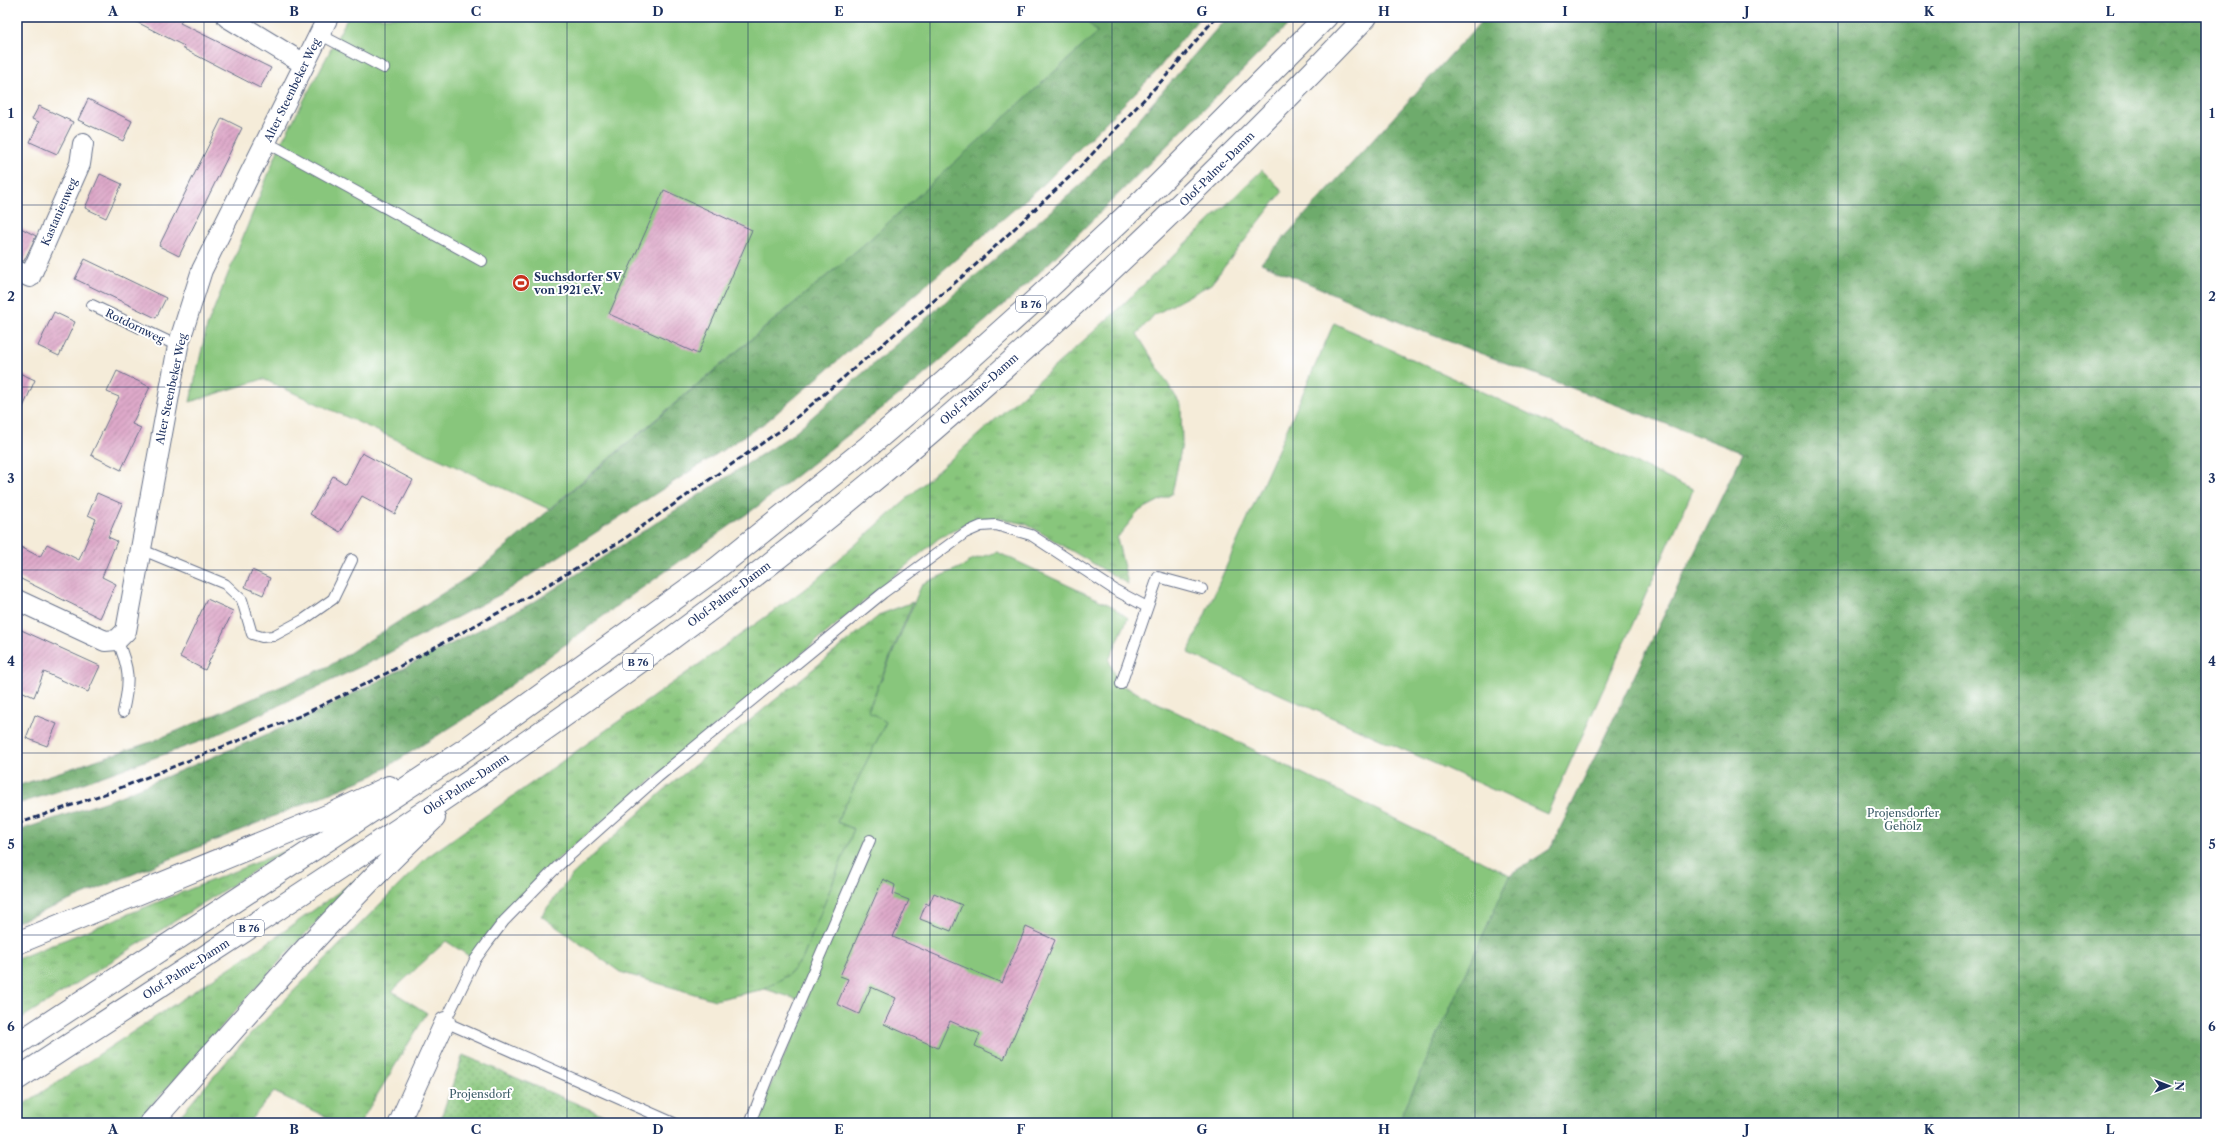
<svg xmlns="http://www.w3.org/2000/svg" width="2223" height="1140" viewBox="0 0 2223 1140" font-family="'Libre Caslon Text',serif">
<defs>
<pattern id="grass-tufts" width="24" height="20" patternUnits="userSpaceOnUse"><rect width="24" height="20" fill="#88c67c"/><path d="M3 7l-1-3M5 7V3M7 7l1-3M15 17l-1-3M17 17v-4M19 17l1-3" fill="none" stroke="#6ea169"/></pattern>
<pattern id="forest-crowns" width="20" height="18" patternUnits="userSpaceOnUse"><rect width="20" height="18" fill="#6eab6c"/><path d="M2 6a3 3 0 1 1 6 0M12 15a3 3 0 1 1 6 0" fill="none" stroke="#5a8c5c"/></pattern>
<pattern id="garden-dots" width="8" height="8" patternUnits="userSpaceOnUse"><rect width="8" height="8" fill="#88c67c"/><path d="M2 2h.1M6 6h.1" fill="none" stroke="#6ea169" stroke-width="1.8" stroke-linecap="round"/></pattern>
<pattern id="building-hatch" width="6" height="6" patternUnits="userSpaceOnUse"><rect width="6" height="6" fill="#dea9c9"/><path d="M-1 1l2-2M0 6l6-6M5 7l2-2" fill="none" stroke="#b38aa6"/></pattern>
</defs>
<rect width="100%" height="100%" fill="#fff"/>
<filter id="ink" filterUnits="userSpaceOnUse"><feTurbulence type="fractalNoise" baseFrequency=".025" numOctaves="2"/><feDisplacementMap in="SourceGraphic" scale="8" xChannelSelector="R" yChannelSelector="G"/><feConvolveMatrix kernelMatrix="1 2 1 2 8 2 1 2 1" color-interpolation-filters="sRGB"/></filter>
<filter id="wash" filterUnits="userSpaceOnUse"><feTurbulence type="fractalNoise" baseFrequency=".012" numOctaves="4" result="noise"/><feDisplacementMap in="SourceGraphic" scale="16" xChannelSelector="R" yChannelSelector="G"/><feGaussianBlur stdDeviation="0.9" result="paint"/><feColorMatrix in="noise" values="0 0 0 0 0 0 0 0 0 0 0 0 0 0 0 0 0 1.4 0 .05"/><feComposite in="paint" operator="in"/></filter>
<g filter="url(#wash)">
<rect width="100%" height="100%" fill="#f5ecd9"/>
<path fill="url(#grass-tufts)" stroke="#527a6d" d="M 1262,170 L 1283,191 L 1211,284 L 1154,315 L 1137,334 L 1181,405 L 1182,444 L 1172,494 L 1139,511 L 1117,538 L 1128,584 L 1026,524 L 997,518 L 976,519 L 939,538 L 553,863 L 469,956 L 446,941 L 392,991 L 427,1013 L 360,1123 L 339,1123 L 274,1092 L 248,1123 L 174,1123 L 244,1041 L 426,858 L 809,586 L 1111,316 Z
M 913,602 L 868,710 L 886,722 L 837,822 L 854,829 L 803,958 L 788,975 L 765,989 L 715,1000 L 620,972 L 541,916 L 571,876 L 664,790 L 881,614 Z
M 287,850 L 17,1021 L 17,959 Z
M 361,876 L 286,954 L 136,1123 L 24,1123 L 18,1108 L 276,937 Z"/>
<path fill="url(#forest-crowns)" stroke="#446d65" d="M 1083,17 L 1200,17 L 1154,74 L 1046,182 L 766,422 L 501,594 L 383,656 L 210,738 L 72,787 L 17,804 L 17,786 L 151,742 L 329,666 L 476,572 L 869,240 L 1097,33 Z
M 1227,17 L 1296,17 L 1031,281 L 918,380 L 758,506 L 618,605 L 472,714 L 374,775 L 17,922 L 17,831 L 113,799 L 303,719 L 534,602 L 790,436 L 1084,182 Z
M 1485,17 L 2206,17 L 2206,1123 L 1398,1123 L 1510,875 L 1550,849 L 1743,453 L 1411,327 L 1261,263 Z"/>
<path fill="url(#garden-dots)" stroke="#527a6d" d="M 463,1055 L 622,1123 L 439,1123 Z"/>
<path fill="#88c67c" stroke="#527a6d" d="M 348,17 L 1083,17 L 1097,33 L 869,240 L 549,509 L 263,379 L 190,402 L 207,326 L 280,145 Z
M 1334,323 L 1693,490 L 1547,814 L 1188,653 Z
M 997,552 L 1110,605 L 1128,618 L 1109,660 L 1117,683 L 1510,875 L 1398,1123 L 753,1123 L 809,1003 L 765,989 L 788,975 L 803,958 L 854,829 L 837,822 L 886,722 L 868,711 L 922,584 L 966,565 L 968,561 Z"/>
<g id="blocks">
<path fill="url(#building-hatch)" d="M 127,17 L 183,17 L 180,23 L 271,68 L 260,88 L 182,48 L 184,46 Z
M 88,99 L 132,121 L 123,141 L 78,120 Z
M 39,106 L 73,122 L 57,154 L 30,142 L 39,122 L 32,119 Z
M 222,118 L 242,128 L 179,256 L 159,246 Z
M 100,174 L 122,184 L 106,218 L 85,208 Z
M 664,190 L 752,230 L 698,354 L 609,314 Z
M 17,226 L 36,236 L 24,261 L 17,260 Z
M 85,259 L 166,298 L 156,318 L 75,279 Z
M 54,312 L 75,322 L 59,356 L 38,346 Z
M 117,371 L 150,387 L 132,424 L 141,428 L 121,470 L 91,455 L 119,397 L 107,392 Z
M 17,372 L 35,380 L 17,421 Z
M 362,453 L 413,480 L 395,514 L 362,496 L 340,532 L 310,514 L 333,476 L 346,484 Z
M 97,493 L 122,504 L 108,537 L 117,541 L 102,577 L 116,584 L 100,618 L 17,577 L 17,545 L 40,557 L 47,544 L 79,560 L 96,519 L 88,515 Z
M 252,570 L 270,578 L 263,595 L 245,587 Z
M 207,599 L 233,611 L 205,670 L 180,657 Z
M 17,628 L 100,666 L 88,692 L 44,672 L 34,697 L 17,689 Z
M 35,715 L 57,724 L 47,746 L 26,738 Z
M 883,879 L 895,885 L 893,894 L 909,900 L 893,937 L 1002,983 L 1026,927 L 1055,940 L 1004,1059 L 975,1046 L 980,1034 L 950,1021 L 938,1048 L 884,1024 L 896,998 L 871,987 L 859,1014 L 837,1004 L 848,979 L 840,976 Z
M 934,893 L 962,905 L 951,931 L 920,919 L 926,903 L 929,905 Z"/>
</g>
</g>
<g filter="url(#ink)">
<use href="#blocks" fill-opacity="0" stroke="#677189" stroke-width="1"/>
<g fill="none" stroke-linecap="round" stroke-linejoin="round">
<defs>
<path id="service" d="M 319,34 L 384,68
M 266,142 L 482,261
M 92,305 L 178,346
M 140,549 L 225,584 L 242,600 L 252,634 L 262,637 L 273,636 L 303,620 L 333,599 L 352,560
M 117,640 C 130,669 130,681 123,712
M 1121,684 L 1158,577 L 1202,589
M 674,1123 L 445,1022 L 475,960 L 488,942 L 504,921 L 558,866 L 658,777 L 883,593 L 965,533 L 981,526 L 996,525 L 1031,535 L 1115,590 L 1147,607
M 750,1123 L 772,1066 L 870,840"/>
<path id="minor" d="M 227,17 L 304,64
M 17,271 L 30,277 L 80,164 L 83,144
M 17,600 L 105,641 L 117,640 L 126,631 L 178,346 L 202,270 L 328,17
M 399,1123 L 445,1022"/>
<path id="trunk" d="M 17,943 L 332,814 L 389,787
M 17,1044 L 469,747 L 716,569 L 869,446 L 943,383 L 1040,296 L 1144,199 L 1326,17
M 17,1079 C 254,924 493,774 719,603 C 951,428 1165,227 1366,17
M 151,1123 C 243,1019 333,913 434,818"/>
</defs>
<use href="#service" stroke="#677189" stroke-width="12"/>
<use href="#minor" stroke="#677189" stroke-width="22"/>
<use href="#trunk" stroke="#677189" stroke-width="24"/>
<use href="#service" stroke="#fff" stroke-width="10"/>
<use href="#minor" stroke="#fff" stroke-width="20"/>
<use href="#trunk" stroke="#fff" stroke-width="22"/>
<path stroke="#1b2f5e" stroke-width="3" stroke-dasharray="6 3" stroke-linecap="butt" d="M 17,824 L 110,792 L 302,715 L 391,671 L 531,595 L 621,541 L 784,428 L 970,270 L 1076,171 L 1169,73 L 1216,17"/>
</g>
</g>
<path fill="none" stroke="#1b2f5e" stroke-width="1" stroke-opacity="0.55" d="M 204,17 L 204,1123M 385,17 L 385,1123M 567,17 L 567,1123M 748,17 L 748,1123M 930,17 L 930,1123M 1112,17 L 1112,1123M 1293,17 L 1293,1123M 1475,17 L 1475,1123M 1656,17 L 1656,1123M 1838,17 L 1838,1123M 2019,17 L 2019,1123M 17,205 L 2206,205M 17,387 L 2206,387M 17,570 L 2206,570M 17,753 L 2206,753M 17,935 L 2206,935"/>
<defs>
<symbol id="stadium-disc" viewBox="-11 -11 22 22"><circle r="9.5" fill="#c8321e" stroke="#fff"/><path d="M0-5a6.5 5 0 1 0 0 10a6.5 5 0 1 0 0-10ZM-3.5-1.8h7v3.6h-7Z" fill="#fff"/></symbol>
</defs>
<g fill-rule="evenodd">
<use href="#stadium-disc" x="511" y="273" width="20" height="20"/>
</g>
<g text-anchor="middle" stroke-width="4" stroke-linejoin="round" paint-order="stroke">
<g fill="#fff" stroke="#5f6d8e" stroke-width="1">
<rect x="1016" y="296" width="30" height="16" rx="3"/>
<rect x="623" y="654" width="30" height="16" rx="3"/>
<rect x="234" y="920" width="30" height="16" rx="3"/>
</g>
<g font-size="10" font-weight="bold" fill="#1b2f5e">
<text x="1031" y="308">B 76</text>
<text x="638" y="666">B 76</text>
<text x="249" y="932">B 76</text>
</g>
<g font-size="11" fill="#1b2f5e" stroke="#fff">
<text transform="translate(292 90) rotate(-64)" y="4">Alter Steenbeker Weg</text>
<text transform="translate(1217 169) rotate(-45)" y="4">Olof-Palme-Damm</text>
<text transform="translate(59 212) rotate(-66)" y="4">Kastanienweg</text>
<text transform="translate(135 326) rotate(26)" y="4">Rotdornweg</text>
<text transform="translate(171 389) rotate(-78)" y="4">Alter Steenbeker Weg</text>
<text transform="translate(979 389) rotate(-42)" y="4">Olof-Palme-Damm</text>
<text transform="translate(729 594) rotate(-37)" y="4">Olof-Palme-Damm</text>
<text transform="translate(466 784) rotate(-34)" y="4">Olof-Palme-Damm</text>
<text transform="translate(186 969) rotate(-33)" y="4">Olof-Palme-Damm</text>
</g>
<g font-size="11" font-weight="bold" fill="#1b2f5e" stroke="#fff" text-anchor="start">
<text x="534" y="281">Suchsdorfer SV<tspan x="534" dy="13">von 1921 e.V.</tspan></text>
</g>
<g font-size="11" fill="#3c5c67" stroke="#fff">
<text x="1903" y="817">Projensdorfer<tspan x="1903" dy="13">Gehölz</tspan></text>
<text x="480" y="1098">Projensdorf</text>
</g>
</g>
<rect width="2223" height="1140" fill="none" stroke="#fff" stroke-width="44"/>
<g transform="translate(2169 1086) rotate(90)" stroke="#ffffff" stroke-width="3" paint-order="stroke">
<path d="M0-3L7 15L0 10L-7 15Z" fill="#1b2f5e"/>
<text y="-6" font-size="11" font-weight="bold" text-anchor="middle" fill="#1b2f5e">N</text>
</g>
<rect x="22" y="22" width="2179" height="1096" fill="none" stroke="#1b2f5e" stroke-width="1.5"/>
<g font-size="13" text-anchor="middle" font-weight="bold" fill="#1b2f5e">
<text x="113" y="16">A</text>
<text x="294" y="16">B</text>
<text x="476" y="16">C</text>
<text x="658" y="16">D</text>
<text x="839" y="16">E</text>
<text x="1021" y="16">F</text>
<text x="1202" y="16">G</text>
<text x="1384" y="16">H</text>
<text x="1565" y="16">I</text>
<text x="1747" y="16">J</text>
<text x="1929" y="16">K</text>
<text x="2110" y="16">L</text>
<text x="11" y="118">1</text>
<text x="2212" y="118">1</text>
<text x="11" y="301">2</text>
<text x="2212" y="301">2</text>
<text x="11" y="483">3</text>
<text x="2212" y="483">3</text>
<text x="11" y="666">4</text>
<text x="2212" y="666">4</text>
<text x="11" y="849">5</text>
<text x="2212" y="849">5</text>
<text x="11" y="1031">6</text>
<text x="2212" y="1031">6</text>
<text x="113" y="1134">A</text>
<text x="294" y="1134">B</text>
<text x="476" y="1134">C</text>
<text x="658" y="1134">D</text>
<text x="839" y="1134">E</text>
<text x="1021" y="1134">F</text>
<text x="1202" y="1134">G</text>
<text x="1384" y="1134">H</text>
<text x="1565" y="1134">I</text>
<text x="1747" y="1134">J</text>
<text x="1929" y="1134">K</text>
<text x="2110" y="1134">L</text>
</g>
</svg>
